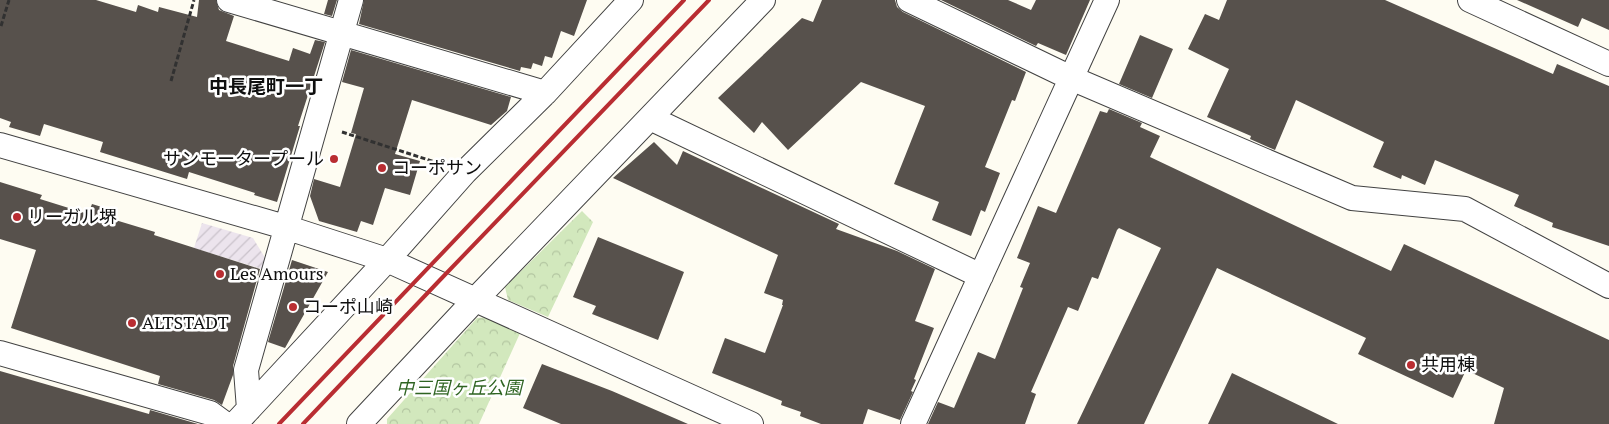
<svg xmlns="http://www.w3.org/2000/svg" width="1609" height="424" viewBox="0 0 1609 424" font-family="'PT Serif','Noto Sans JP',serif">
<defs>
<pattern id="industrial-furrows" width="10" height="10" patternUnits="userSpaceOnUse" patternTransform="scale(1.25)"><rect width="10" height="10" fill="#ece4ed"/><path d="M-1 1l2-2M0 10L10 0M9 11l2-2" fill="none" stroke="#c9c2ca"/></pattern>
<pattern id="park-crowns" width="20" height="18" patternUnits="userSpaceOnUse" patternTransform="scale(1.25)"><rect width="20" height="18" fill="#d2e8bd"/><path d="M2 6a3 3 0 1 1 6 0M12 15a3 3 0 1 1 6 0" fill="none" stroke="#b3c6a1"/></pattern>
</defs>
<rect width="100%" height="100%" fill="#fefcf2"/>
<path fill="url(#industrial-furrows)" d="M 202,223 L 253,238 L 267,261 L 265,270 L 194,248 Z"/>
<path fill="url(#park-crowns)" d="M 582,211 L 593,222 L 548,317 L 508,300 L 505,287 Z
M 488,317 L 521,331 L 479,424 L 387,424 L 387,419 L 477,318 Z"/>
<path fill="#57514c" d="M 0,0 L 96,0 L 136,12 L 138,5 L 158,12 L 159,7 L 197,17 L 199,0 L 216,0 L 219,10 L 234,16 L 226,41 L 289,61 L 293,48 L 310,54 L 315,40 L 325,42 L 298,126 L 300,126 L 277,202 L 254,195 L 255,193 L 189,172 L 187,179 L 100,152 L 103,142 L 44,124 L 40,136 L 9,127 L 11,122 L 0,118 Z
M 328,0 L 337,0 L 332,16 L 324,14 Z
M 364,0 L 587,0 L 574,36 L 561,31 L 552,58 L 545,56 L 542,66 L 533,63 L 531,69 L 521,67 L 520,71 L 359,24 Z
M 822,0 L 895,0 L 897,7 L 903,12 L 1026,72 L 1015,101 L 1012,100 L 985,167 L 1000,173 L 985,212 L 981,210 L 971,236 L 932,220 L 939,202 L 894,184 L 925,106 L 861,82 L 788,150 L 762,122 L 754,133 L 718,98 L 802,18 L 813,22 Z
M 941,0 L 1008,0 L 1031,10 L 1036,0 L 1090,0 L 1066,55 L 1038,43 L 1036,46 Z
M 1227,0 L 1385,0 L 1553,74 L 1557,64 L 1609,86 L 1609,246 L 1552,227 L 1553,223 L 1514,206 L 1519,195 L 1435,160 L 1425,185 L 1402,175 L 1401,179 L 1373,167 L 1384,142 L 1296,100 L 1275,150 L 1250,139 L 1251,136 L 1207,117 L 1229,69 L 1188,49 L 1205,14 L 1219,20 Z
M 1517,0 L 1609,0 L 1609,30 L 1582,18 L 1578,27 Z
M 1140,35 L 1173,49 L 1152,98 L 1119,84 Z
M 351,50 L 511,97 L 507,111 L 491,125 L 412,100 L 395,154 L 420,161 L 410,195 L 385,188 L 373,225 L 361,221 L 357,232 L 319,221 L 310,196 L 314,179 L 340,187 L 356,134 L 351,133 L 364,88 L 342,82 Z
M 1109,109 L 1142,123 L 1140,127 L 1160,136 L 1150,157 L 1391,271 L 1404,244 L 1609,340 L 1609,424 L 1494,424 L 1504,388 L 1466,370 L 1453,398 L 1358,354 L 1366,338 L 1217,268 L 1144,424 L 1077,424 L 1161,248 L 1119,228 L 1117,230 L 1098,279 L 1092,277 L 1078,311 L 1068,307 L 1031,392 L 1036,394 L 1025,424 L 928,424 L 938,402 L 954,408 L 978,352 L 995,359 L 1023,288 L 1020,287 L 1030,263 L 1017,258 L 1038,206 L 1056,213 L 1100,111 L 1107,113 Z
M 654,142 L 677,165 L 683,151 L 839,224 L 836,229 L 897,251 L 935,269 L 915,321 L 934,328 L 914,379 L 916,380 L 911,391 L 913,392 L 900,420 L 868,409 L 863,424 L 821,424 L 800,416 L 801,412 L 781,405 L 782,401 L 712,373 L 725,338 L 765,353 L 783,305 L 782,305 L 783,300 L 764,293 L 778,255 L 613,178 Z
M 0,182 L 42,195 L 40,199 L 88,214 L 92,204 L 115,211 L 112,219 L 155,232 L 154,235 L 260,269 L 233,366 L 233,375 L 222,405 L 214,400 L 158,384 L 160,376 L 11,328 L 36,250 L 0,239 Z
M 598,237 L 684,272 L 658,340 L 592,314 L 596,306 L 573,297 Z
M 292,260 L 328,272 L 285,348 L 268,342 Z
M 542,364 L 612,391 L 688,424 L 561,424 L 523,408 Z
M 0,371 L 149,414 L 150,410 L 198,424 L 0,424 Z
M 1232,373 L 1338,424 L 1208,424 Z"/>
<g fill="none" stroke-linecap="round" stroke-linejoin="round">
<defs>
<path id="minor" d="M 229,0 L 545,93
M 909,0 L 1071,78 L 1352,198 L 1465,209 L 1609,286
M 1470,0 L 1609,64
M 650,118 L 981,276
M 0,145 L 285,227 L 387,260 L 751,424
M 0,353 L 210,413 L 225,424
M 249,409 L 246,370 L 351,0
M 235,424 L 387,260 L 465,172 L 545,93 L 631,0
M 359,424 L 476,299 L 763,0
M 913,424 L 1107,0"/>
</defs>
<use href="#minor" stroke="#424242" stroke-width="26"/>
<path stroke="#313131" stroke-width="3" stroke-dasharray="5 2.5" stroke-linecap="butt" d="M 1,26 L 9,0
M 171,81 L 194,0
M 342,132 L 438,163"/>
<use href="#minor" stroke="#fff" stroke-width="24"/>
<path stroke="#b92d32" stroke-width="4" d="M 279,424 L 684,0
M 303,424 L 438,282 L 709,0"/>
</g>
<g fill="#b92d32" stroke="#fff" stroke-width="2">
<circle cx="334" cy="159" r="5"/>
<circle cx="382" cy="168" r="5"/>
<circle cx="17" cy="217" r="5"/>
<circle cx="220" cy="274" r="5"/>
<circle cx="293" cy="307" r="5"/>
<circle cx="132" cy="323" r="5"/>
<circle cx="1411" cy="365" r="5"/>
</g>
<g text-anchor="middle" stroke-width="5" stroke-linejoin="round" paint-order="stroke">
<g font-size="18" fill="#0f0f0f" stroke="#fff" text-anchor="start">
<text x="324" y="165" text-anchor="end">サンモータープール</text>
<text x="392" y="174">コーポサン</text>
<text x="27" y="223">リーガル堺</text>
<text x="230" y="280">Les Amours</text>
<text x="303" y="313">コーポ山崎</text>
<text x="142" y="329">ALTSTADT</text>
<text x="1421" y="371">共用棟</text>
</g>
<g font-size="18" font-style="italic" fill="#2f6422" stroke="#fff">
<text x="459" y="394">中三国ヶ丘公園</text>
</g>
<g font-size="19" font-weight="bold" fill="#0f0f0f" stroke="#fff">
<text x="266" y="93">中長尾町一丁</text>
</g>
</g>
</svg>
